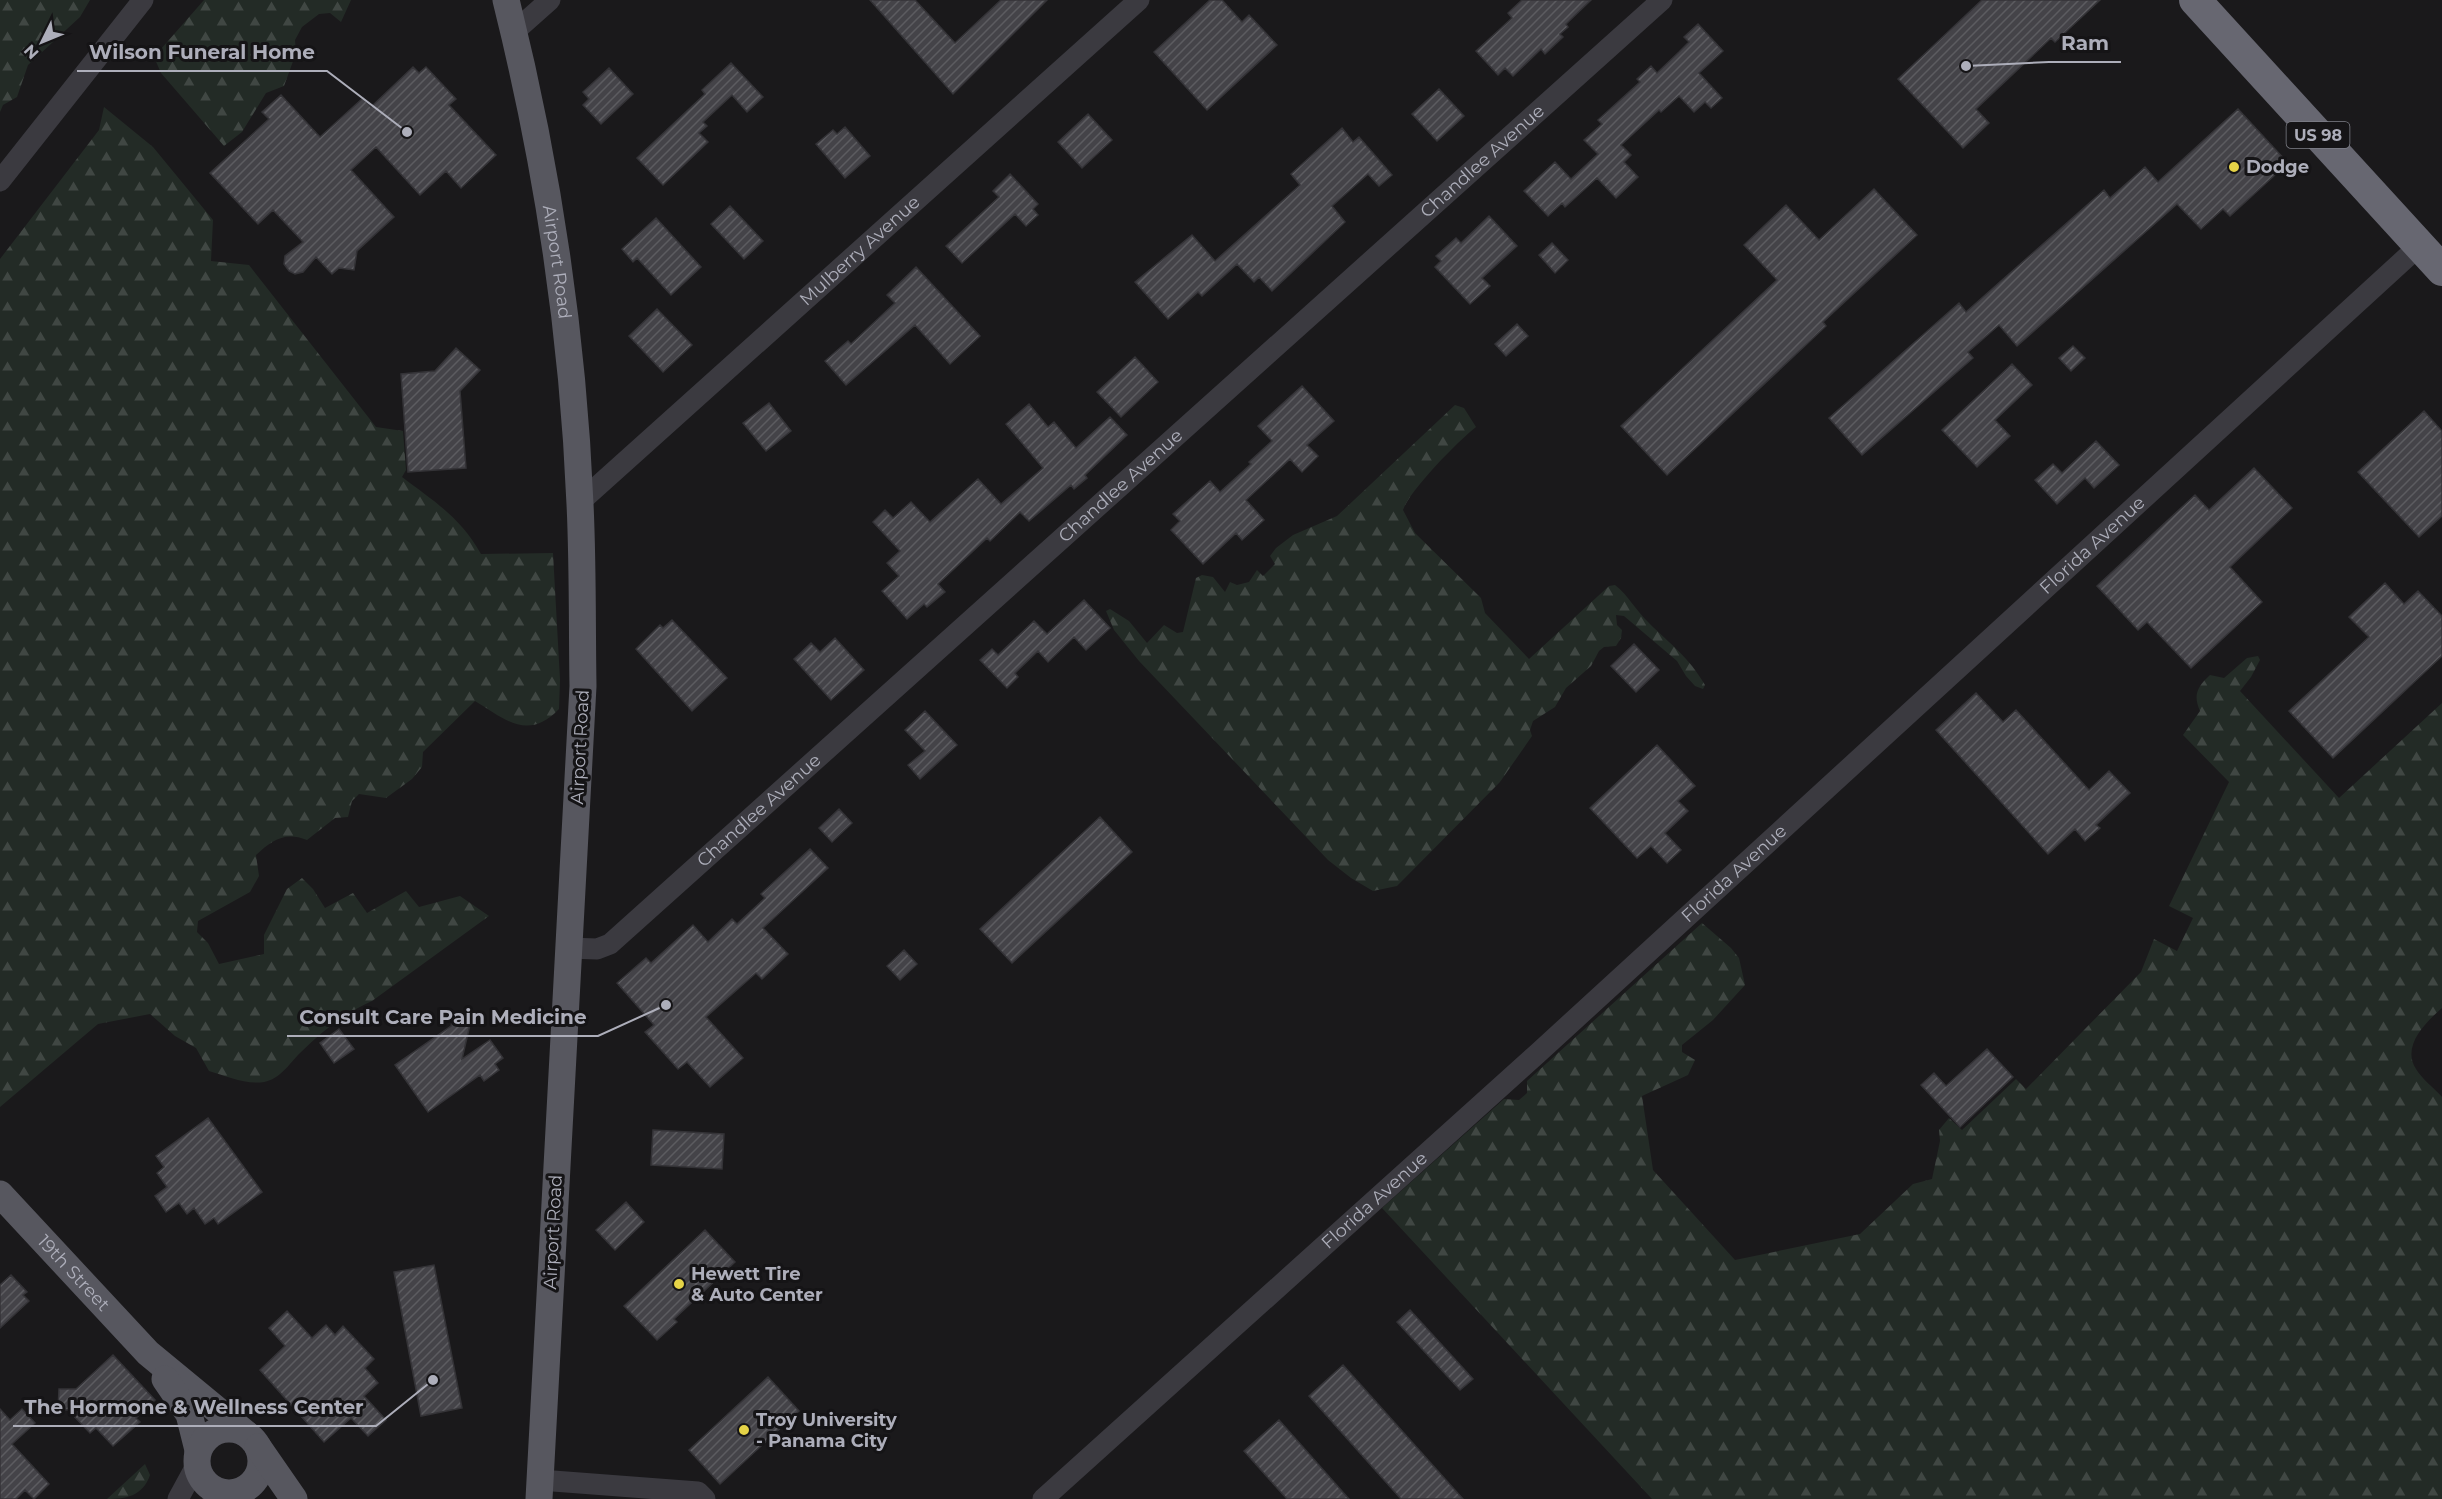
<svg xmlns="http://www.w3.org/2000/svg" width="2442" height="1499" viewBox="0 0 2442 1499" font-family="Montserrat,sans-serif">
<defs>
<pattern id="forest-firs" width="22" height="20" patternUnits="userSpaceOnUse" patternTransform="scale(1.5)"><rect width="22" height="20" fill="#232b26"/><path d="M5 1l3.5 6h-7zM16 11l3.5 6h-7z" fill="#404743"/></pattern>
<pattern id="building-hatch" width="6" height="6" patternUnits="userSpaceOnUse" patternTransform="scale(1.5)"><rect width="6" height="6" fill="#444348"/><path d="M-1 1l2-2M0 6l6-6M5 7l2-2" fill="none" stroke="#5c5c60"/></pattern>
</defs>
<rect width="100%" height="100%" fill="#1a191b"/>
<path fill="url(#forest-firs)" d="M 0,0 L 90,0 L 80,17 L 28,65 L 17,97 L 3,105 L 0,112 Z
M 204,0 L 351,0 L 341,22 L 330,13 L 319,14 L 302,27 L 295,40 L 296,53 L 284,86 L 266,93 L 242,132 L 224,146 L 161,73 L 154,57 Z
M 104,107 L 153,147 L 213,220 L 211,261 L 249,265 L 376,427 L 403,431 L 406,470 L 402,477 C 435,502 460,517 481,554 L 553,553 L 560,680 L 559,709 C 528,741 506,720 475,701 L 423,752 L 422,767 L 412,779 L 386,798 L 359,794 L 352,801 L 348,817 L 335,818 L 307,840 C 285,831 272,840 256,855 L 259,876 L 250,892 L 198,921 L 197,932 L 208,943 L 219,964 L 264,954 L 264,935 L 287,889 L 302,878 L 313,889 L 325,908 L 353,893 L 367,913 L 406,891 L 419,907 L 460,896 L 489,916 L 372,1001 C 345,1013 321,1032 300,1053 C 289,1064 280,1079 264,1082 C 246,1085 226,1076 209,1071 L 196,1048 L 175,1036 L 150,1014 L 98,1024 L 0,1107 L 0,259 L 99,130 Z
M 1455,405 L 1464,408 L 1476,427 C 1458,441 1410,490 1403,510 L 1415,533 L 1481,598 L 1485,613 L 1529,659 L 1609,586 L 1615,585 C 1628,595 1637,612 1649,623 C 1672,646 1688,656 1705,685 L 1703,689 L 1695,686 L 1686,676 L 1677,661 L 1624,616 L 1616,615 L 1617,625 L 1622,630 L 1621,638 L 1616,646 L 1604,647 L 1599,651 L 1591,666 L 1566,688 L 1555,707 L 1533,721 L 1530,730 L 1532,736 L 1500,782 L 1397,886 L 1373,891 L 1351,878 L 1328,860 L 1139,661 L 1114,630 L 1106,611 L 1110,609 L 1129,621 L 1147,643 L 1164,625 L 1177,633 L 1183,632 L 1196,578 L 1202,575 L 1213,577 L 1225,592 L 1230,582 L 1237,585 L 1249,582 L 1257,570 L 1263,576 L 1275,564 L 1270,556 L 1276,548 L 1293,535 L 1337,516 Z
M 2258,656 L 2260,660 L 2251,677 L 2240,691 L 2339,798 L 2442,703 L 2442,1008 C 2426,1022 2401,1046 2416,1069 C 2422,1079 2434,1088 2442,1097 L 2442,1499 L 1652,1499 L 1382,1208 L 1504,1099 L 1519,1100 L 1527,1093 L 1527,1081 L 1702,923 L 1731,948 L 1739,958 L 1745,985 L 1713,1020 L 1682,1045 L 1682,1052 L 1695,1060 L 1688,1075 L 1642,1096 L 1653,1170 L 1735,1260 L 1860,1234 L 1913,1184 L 1932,1179 L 1940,1141 L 1939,1130 L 1949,1118 L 1962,1130 L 2016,1079 L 2026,1089 L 2141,972 L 2154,939 L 2177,951 L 2193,918 L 2169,906 L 2229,782 L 2183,735 L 2200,711 C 2193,695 2197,687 2210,675 L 2224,678 L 2247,658 Z
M 145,1464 L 150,1475 C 143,1496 126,1499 107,1499 Z"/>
<path fill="url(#building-hatch)" stroke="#343337" stroke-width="1.5" d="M 870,0 L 915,0 L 955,43 L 1001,0 L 1047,0 L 953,94 Z
M 1210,0 L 1222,0 L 1242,22 L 1249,15 L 1277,45 L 1207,110 L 1154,52 Z
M 1522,0 L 1591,0 L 1566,24 L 1568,27 L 1560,34 L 1563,37 L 1545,54 L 1541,49 L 1513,76 L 1505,68 L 1498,75 L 1476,51 L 1512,18 L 1508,13 Z
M 1982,0 L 2100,0 L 2055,42 L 2051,38 L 1976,109 L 1989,123 L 1963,148 L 1898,79 Z
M 1698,24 L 1723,51 L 1699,73 L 1722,98 L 1711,108 L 1705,102 L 1694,112 L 1679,96 L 1661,112 L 1659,110 L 1621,145 L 1631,155 L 1624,162 L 1638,177 L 1616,198 L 1597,178 L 1565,207 L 1562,203 L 1548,216 L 1524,191 L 1555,162 L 1571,179 L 1598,154 L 1584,140 L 1602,124 L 1598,120 L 1640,82 L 1637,79 L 1651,66 L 1657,73 L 1679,52 L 1689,42 L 1684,37 Z
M 731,63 L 763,97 L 747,112 L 732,95 L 703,122 L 707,126 L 699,133 L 708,142 L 663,185 L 637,158 L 705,94 L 702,90 Z
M 413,67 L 419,73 L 426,67 L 456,99 L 449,105 L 496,155 L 461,188 L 446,171 L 420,195 L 376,147 L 351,170 L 394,217 L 357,251 L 354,270 L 339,268 L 332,274 L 316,257 L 303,272 L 295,274 L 289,271 L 284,264 L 285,256 L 303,242 L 273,210 L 258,224 L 210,173 L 269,119 L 262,112 L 281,95 L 320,137 L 363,98 L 371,107 Z
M 609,68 L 633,94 L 601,124 L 583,105 L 589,99 L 583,92 Z
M 1439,89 L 1464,116 L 1437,141 L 1412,114 Z
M 2238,109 L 2288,163 L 2230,216 L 2223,209 L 2201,229 L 2177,204 L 2017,346 L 1999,325 L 1968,352 L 1973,358 L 1862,455 L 1829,418 L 1959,303 L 1966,312 L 2104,190 L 2110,198 L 2145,167 L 2158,182 Z
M 1088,114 L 1112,140 L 1082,168 L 1058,142 Z
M 845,127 L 870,156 L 845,178 L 816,144 L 833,130 L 837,134 Z
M 1342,128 L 1353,142 L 1359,137 L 1392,175 L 1379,186 L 1368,174 L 1332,206 L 1345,222 L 1272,291 L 1259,277 L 1254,282 L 1237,264 L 1202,296 L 1198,292 L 1168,319 L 1135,282 L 1192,235 L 1215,261 L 1300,185 L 1291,174 Z
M 1010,174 L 1038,204 L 1033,209 L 1038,215 L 1026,226 L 1015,214 L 962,263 L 946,246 L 999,197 L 993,191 Z
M 1874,189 L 1917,235 L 1823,322 L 1826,326 L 1667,475 L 1621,426 L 1777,280 L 1744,245 L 1786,205 L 1819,240 Z
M 730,206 L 763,241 L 744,259 L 711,224 Z
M 1489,216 L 1517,246 L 1482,278 L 1490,286 L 1470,304 L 1435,267 L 1441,261 L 1436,256 L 1456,238 L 1461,243 Z
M 656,218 L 701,267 L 671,295 L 637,258 L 633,262 L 622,249 Z
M 1552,243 L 1568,260 L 1555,273 L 1539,255 Z
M 916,267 L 980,336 L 950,364 L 915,325 L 846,385 L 825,361 L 848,341 L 851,344 L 895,303 L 887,295 Z
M 657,309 L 692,345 L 663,372 L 629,336 Z
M 1517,324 L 1528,336 L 1506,356 L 1495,344 Z
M 2073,346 L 2085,358 L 2071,371 L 2059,358 Z
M 456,348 L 480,370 L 460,391 L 466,468 L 408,472 L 401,374 L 435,371 Z
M 1135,357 L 1158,382 L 1121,417 L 1097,392 Z
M 2012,364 L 2032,385 L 1995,420 L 2010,436 L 1977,467 L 1942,430 Z
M 1302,386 L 1334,421 L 1307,445 L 1318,456 L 1302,472 L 1290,459 L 1246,500 L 1264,520 L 1242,540 L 1236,533 L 1203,564 L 1171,530 L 1180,521 L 1173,514 L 1210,481 L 1220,492 L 1251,464 L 1249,462 L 1272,441 L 1258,426 Z
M 769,403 L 791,431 L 766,451 L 743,423 Z
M 1029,404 L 1048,427 L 1054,422 L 1076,448 L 1110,417 L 1127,435 L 1085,475 L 1087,478 L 1074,489 L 1071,485 L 1029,521 L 1020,512 L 990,541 L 987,538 L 938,584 L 945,592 L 927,607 L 924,604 L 907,619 L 882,591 L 899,576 L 887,563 L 900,551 L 873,522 L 885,510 L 893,518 L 911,502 L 930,522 L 978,479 L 1001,504 L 1043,468 L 1006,424 Z
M 2424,411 L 2442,431 L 2442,516 L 2419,537 L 2358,472 Z
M 2096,441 L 2119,465 L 2094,488 L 2085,478 L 2057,504 L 2035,480 L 2053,464 L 2062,473 Z
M 2254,468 L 2292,508 L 2230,567 L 2262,602 L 2191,668 L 2147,622 L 2138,630 L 2097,586 L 2195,495 L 2209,510 Z
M 2385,583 L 2404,604 L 2418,591 L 2442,616 L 2442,656 L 2333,758 L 2289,711 L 2369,637 L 2349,617 Z
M 1084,600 L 1110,628 L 1086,650 L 1074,637 L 1048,662 L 1038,651 L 1015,673 L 1018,677 L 1007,688 L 980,660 L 992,649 L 998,655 L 1034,621 L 1047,634 Z
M 672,620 L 727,678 L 692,711 L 636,649 L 660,625 L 663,628 Z
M 835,638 L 864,670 L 831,700 L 794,659 L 811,643 L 820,652 Z
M 1634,644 L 1659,670 L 1636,692 L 1611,666 Z
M 1976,693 L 2003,722 L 2016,710 L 2089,790 L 2109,771 L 2130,793 L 2096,825 L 2100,828 L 2085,841 L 2075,829 L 2048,854 L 1936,730 Z
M 925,711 L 957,745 L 920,779 L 908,765 L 925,751 L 905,730 Z
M 1657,745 L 1695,786 L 1678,801 L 1688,811 L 1665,833 L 1681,850 L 1667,863 L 1651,846 L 1637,858 L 1590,808 Z
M 839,809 L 852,823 L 832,842 L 819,828 Z
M 1100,817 L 1132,852 L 1012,963 L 980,929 Z
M 810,849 L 828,868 L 763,928 L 788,954 L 762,979 L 756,973 L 706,1017 L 743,1058 L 710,1087 L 687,1062 L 678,1069 L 645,1032 L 654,1025 L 617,983 L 646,958 L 651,963 L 693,925 L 708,942 L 732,919 L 737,924 L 765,898 L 761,894 Z
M 904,950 L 917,964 L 900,980 L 887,966 Z
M 454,1012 L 472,1016 L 462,1059 L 490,1040 L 503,1058 L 495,1064 L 499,1070 L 484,1081 L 480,1075 L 428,1112 L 395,1065 L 451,1026 Z
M 339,1029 L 354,1049 L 334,1063 L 320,1043 Z
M 1987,1049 L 2013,1077 L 1960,1127 L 1921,1085 L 1934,1073 L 1946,1086 Z
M 208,1118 L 262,1192 L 218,1224 L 214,1218 L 205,1224 L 194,1208 L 187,1214 L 179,1203 L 166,1212 L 155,1196 L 167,1187 L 157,1173 L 164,1167 L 156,1156 Z
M 653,1130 L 724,1134 L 722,1169 L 651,1165 Z
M 626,1202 L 644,1222 L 615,1250 L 596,1230 Z
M 705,1230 L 735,1262 L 674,1319 L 677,1322 L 657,1340 L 624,1306 Z
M 434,1265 L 462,1408 L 421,1416 L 394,1272 Z
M 11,1275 L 27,1292 L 23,1295 L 29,1301 L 0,1328 L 0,1285 Z
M 1410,1310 L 1473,1379 L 1460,1390 L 1397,1322 Z
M 287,1311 L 312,1338 L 326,1325 L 335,1335 L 343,1326 L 374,1359 L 365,1368 L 378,1383 L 364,1396 L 386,1420 L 368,1436 L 351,1418 L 324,1442 L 260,1370 L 285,1346 L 269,1328 Z
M 113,1355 L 155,1400 L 136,1418 L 140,1422 L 113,1446 L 96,1428 L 90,1433 L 68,1410 L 58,1409 L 59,1389 L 76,1389 Z
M 1343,1365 L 1463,1499 L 1401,1499 L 1309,1396 Z
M 768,1377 L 799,1411 L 720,1484 L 689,1450 Z
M 0,1409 L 10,1420 L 22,1409 L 35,1423 L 12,1444 L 49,1484 L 34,1499 L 25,1490 L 16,1499 L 0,1499 Z
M 1279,1420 L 1349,1499 L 1287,1499 L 1244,1451 Z"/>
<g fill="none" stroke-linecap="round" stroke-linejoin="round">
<g stroke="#3b3a40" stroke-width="21">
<path d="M 514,32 L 550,0"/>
<path d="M 0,181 L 143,0"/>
<path id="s1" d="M 580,502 L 1139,0"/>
<path id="s2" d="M 569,948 L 597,949 L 610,944 L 1662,0"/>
<path d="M 540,1480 L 698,1492 L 705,1499"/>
<path d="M 178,1499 L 197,1464"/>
<path d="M 213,1499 L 226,1493"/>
<path id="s3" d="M 1043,1499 L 1537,1054 L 2419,246"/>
</g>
<g stroke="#57575f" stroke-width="27">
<path id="s4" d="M 506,0 C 547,164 573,335 580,504 C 583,565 582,625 583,686 L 539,1499"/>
<path id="s5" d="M 0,1194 L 148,1353 L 245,1433"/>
<path d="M 165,1379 L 189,1414 L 198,1450"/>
<circle cx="229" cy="1461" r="32"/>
<path d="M 258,1447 L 294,1499"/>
</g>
<path stroke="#676771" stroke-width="32" d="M 2195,0 L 2442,270"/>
</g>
<g fill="#e5d347" stroke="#151416" stroke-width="2">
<circle cx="2234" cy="167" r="6"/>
<circle cx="679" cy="1284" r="6"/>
<circle cx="744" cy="1430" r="6"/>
</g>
<g text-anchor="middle" stroke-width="6" stroke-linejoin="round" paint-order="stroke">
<rect fill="#151416" stroke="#7f8089" stroke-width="1.5" x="2286.5" y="122" width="63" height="26" rx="4.5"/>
<g font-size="16" font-weight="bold" fill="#adaeba">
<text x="2318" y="141">US 98</text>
</g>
<g font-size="18" fill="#adaeba" stroke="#151416">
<text dy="6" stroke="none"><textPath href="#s2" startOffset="1214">Chandlee Avenue</textPath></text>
<text dy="6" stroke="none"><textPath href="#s1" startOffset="376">Mulberry Avenue</textPath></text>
<text dy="6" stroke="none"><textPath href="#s4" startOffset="267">Airport Road</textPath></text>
<text dy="6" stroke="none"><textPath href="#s2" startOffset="728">Chandlee Avenue</textPath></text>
<text dy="6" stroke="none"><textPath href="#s3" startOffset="1418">Florida Avenue</textPath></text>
<text transform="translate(580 747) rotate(-87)" y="6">Airport Road</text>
<text dy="6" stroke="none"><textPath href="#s2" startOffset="242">Chandlee Avenue</textPath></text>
<text dy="6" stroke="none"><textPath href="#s3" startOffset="932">Florida Avenue</textPath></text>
<text dy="6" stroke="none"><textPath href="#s3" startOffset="446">Florida Avenue</textPath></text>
<text transform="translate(553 1232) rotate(-87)" y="6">Airport Road</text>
<text dy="6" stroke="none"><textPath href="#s5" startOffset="108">19th Street</textPath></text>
</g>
<g font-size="18" font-weight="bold" fill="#adaeba" stroke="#151416" text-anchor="start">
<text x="2246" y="173">Dodge</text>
<text x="691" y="1280">Hewett Tire<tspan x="691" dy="21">&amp; Auto Center</tspan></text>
<text x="756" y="1426">Troy University<tspan x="756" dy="21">- Panama City</tspan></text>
</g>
</g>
<path fill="none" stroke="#adaeba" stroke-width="2" d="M1966 66L2049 62H2121M407 132L327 71H77M666 1005L598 1036H287M433 1380L376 1426H13"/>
<g fill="#adaeba" stroke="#151416" stroke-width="2">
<circle cx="1966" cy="66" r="6"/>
<circle cx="407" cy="132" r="6"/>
<circle cx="666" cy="1005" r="6"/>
<circle cx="433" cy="1380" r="6"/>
</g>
<g font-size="20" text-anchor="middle" font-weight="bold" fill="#adaeba" stroke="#151416" stroke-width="6" stroke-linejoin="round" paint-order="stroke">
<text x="2085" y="50">Ram</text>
<text x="202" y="59">Wilson Funeral Home</text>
<text x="443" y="1024">Consult Care Pain Medicine</text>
<text x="194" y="1414">The Hormone &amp; Wellness Center</text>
</g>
<g transform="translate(42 42) rotate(227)" stroke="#151416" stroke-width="4.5" paint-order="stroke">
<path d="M0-4.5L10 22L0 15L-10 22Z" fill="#adaeba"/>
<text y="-9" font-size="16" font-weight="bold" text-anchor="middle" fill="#adaeba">N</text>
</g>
</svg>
